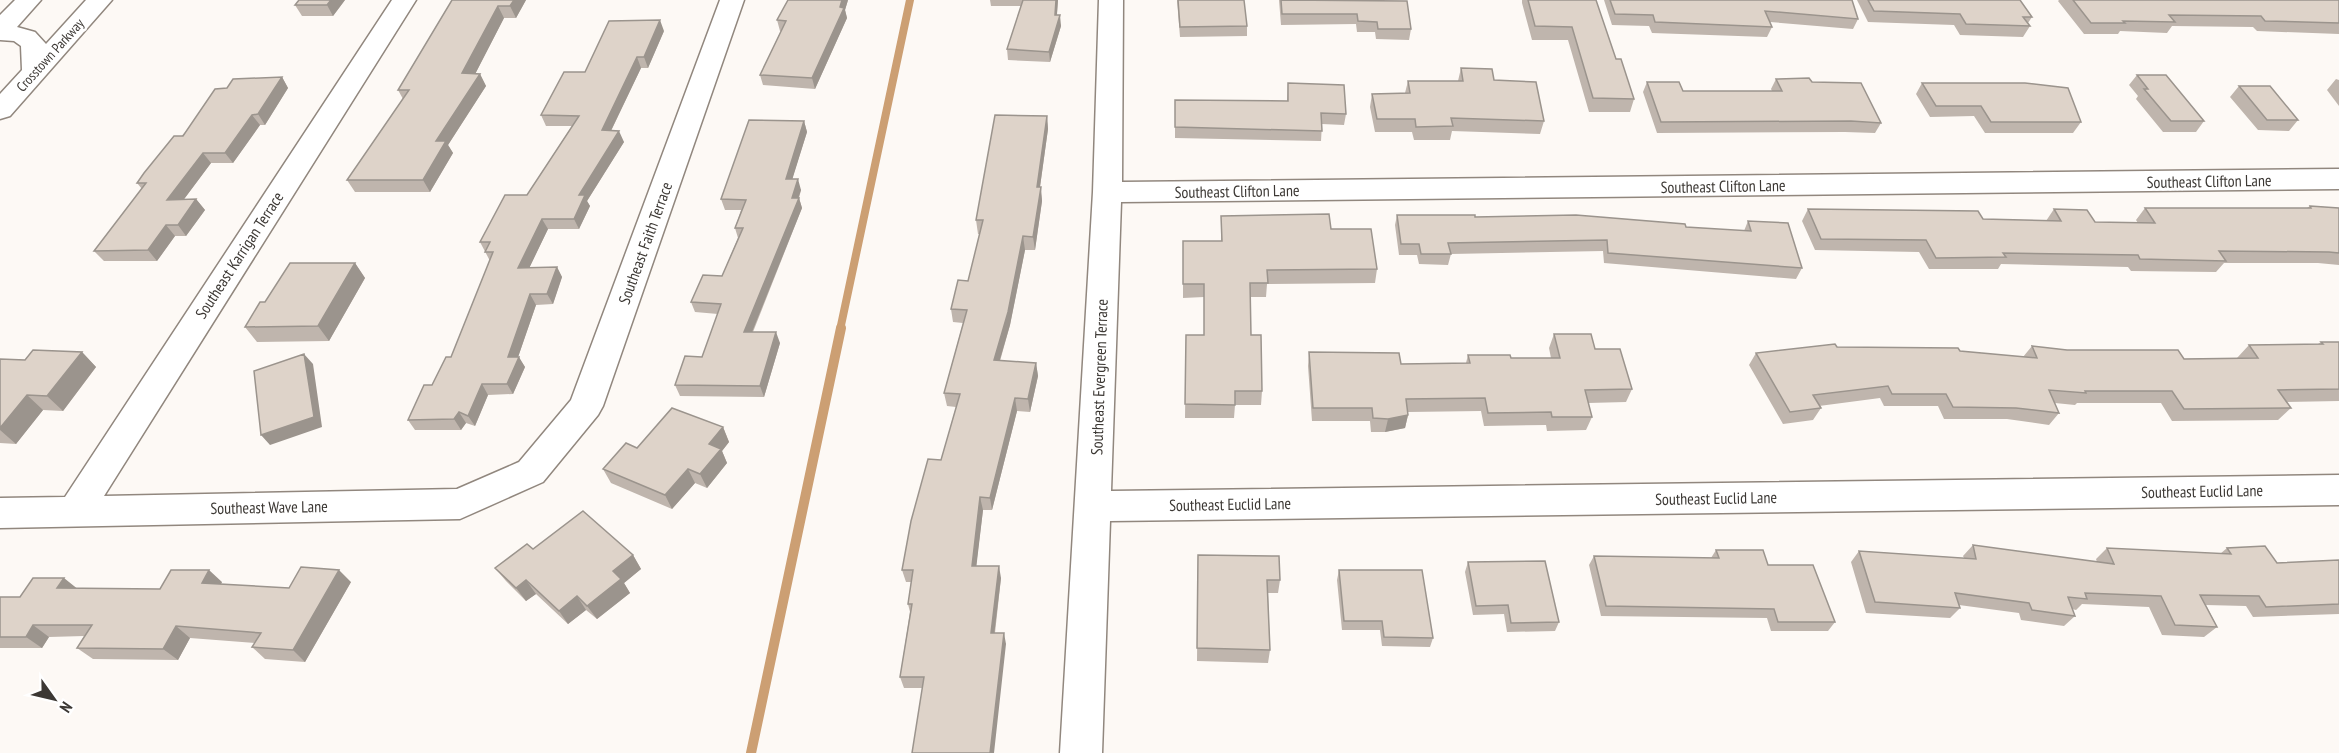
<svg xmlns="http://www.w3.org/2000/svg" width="2339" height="753" viewBox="0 0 2339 753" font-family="'PT Sans Narrow',sans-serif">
<rect width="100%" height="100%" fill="#fdf9f5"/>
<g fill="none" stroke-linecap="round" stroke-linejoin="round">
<path stroke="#cc9f73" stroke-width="8" d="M 840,330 L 910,0"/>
<path stroke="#cc9f73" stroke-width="10" d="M 751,753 L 841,328"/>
<defs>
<path id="minor" d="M 392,0 L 416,0 L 104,496 L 457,489 L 519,462 L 571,400 L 720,0 L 744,0 L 603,406 L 598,415 L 543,482 L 460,519 L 0,528 L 0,498 L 65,497 Z
M 1099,0 L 1123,0 L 1122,182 L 2339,169 L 2339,189 L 1121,202 L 1111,491 L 2339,475 L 2339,505 L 1110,521 L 1102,753 L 1060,753 L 1093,192 Z"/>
<path id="secondary" d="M 15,0 L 41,0 L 17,27 L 35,32 L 46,44 L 86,0 L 112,0 L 10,116 L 0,119 L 0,94 L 22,70 L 21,46 L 14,41 L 0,40 L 0,15 Z"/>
</defs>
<use href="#minor" stroke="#91877e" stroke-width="3"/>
<use href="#secondary" stroke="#91877e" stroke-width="3"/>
<use href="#minor" fill="#fff" fill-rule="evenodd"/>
<use href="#secondary" fill="#fff" fill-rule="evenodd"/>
</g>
<path fill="#bfb5ad" d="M 345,0 L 333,16 L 302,16 L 295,5 Z
M 452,0 L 526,0 L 516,18 L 504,18 L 475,74 L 480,74 L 486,86 L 448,145 L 453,153 L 430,192 L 355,192 L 347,180 L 403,99 L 398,90 Z
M 788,0 L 848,0 L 845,10 L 847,18 L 815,89 L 763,85 L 760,75 L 781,31 L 780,31 L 777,20 Z
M 990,0 L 1058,0 L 1057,15 L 1061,26 L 1050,62 L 1008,60 L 1007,49 L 1021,6 L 991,6 Z
M 1177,0 L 1247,26 L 1247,36 L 1180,37 Z
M 1279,0 L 1384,0 L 1411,29 L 1409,40 L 1376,39 L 1375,32 L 1357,32 L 1356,24 L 1281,25 Z
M 1522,0 L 1596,0 L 1616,59 L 1634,99 L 1630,112 L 1589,112 L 1568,40 L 1532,40 L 1522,3 Z
M 1604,0 L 1852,0 L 1858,19 L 1853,29 L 1770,22 L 1772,27 L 1767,37 L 1652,33 L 1649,26 L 1612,25 Z
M 1857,0 L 2020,0 L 2032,17 L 2028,23 L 2030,26 L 2023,37 L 1960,35 L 1954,25 L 1868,22 Z
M 2059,0 L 2339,0 L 2339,34 L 2257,31 L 2253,27 L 2172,26 L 2167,33 L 2120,31 L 2118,34 L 2084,34 L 2058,1 Z
M 664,31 L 648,68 L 641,68 L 611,131 L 624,142 L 587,201 L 590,206 L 579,229 L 548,229 L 529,268 L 557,267 L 562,277 L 553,304 L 536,305 L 518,357 L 525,367 L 513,394 L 488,395 L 475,426 L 466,423 L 461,430 L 415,430 L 408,420 L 432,385 L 451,357 L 490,261 L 480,242 L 527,195 L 572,126 L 546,126 L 541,115 L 585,72 Z
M 1461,68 L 1494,80 L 1544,121 L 1540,134 L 1452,131 L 1450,140 L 1414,140 L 1412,132 L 1375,132 L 1370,107 L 1372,94 L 1405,93 L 1408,81 L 1458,81 Z
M 2137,75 L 2204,121 L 2196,132 L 2163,132 L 2136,99 L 2138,96 L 2129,85 Z
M 282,77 L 288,88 L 265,125 L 260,125 L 233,163 L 211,163 L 184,199 L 196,199 L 205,210 L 186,236 L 175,236 L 157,261 L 104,261 L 94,251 L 142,189 L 137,183 L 227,88 Z
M 1776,79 L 1812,82 L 1881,123 L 1875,133 L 1845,132 L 1657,133 L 1643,92 L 1647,82 L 1683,91 L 1772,91 L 1771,89 Z
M 2336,79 L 2339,80 L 2339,106 L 2327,90 Z
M 1288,83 L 1346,114 L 1344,125 L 1322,124 L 1321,141 L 1175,138 L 1175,100 L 1287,101 Z
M 1922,83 L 2081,122 L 2073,133 L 1985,133 L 1974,116 L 1930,117 L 1916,94 Z
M 2239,86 L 2298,120 L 2289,131 L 2258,130 L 2230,97 Z
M 1047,116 L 1048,129 L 1040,187 L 1042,201 L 1035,250 L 1025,250 L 1010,325 L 1000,361 L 1036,363 L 1038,376 L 1030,412 L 1017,411 L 992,510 L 983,510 L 976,566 L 1001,578 L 995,633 L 1006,644 L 922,688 L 904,688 L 900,677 L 910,612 L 908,604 L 911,582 L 906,582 L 902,570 L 941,460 L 956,407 L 947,406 L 944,393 L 963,323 L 953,322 L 951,309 L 968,281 L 980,234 L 978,234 L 976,220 Z
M 804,121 L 807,132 L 792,179 L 801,190 L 799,198 L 802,208 L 753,332 L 780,343 L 764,397 L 680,396 L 675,385 L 702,357 L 718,314 L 695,312 L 691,302 L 722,276 L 738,238 L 735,228 L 741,210 L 725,210 L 721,199 Z
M 2310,206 L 2339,208 L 2339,265 L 2318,263 L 2224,263 L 2216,272 L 2131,271 L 2128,267 L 2001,264 L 1998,269 L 1929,269 L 1919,252 L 1815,250 L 1802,221 L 1808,209 L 1983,219 L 2046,221 L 2054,209 L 2095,222 L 2138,223 L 2136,220 L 2145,208 L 2307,208 Z
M 1397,215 L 1475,217 L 1744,231 L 1748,221 L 1802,268 L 1796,279 L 1604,263 L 1603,251 L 1451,254 L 1448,265 L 1419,264 L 1417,255 L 1399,255 L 1395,225 Z
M 1221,216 L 1331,229 L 1377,269 L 1375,283 L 1267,284 L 1266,297 L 1250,297 L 1251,335 L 1262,391 L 1261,405 L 1235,405 L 1234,418 L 1185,418 L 1186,335 L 1204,335 L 1204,297 L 1183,298 L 1183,241 L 1221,241 Z
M 355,263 L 365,278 L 329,341 L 257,342 L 245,327 L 265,302 Z
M 1554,334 L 1595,349 L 1632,389 L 1626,402 L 1588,403 L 1592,417 L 1586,430 L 1547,431 L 1546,425 L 1484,426 L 1481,411 L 1408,412 L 1408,415 L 1405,428 L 1385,432 L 1371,432 L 1370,421 L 1312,421 L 1308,366 L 1309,352 L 1401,364 L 1466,363 L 1468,355 L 1511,358 L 1551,358 L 1549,348 Z
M 2321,342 L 2339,342 L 2339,401 L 2286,402 L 2291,408 L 2278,420 L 2172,421 L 2161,403 L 2077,403 L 2075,405 L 2055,403 L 2059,413 L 2049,425 L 2007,419 L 1944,419 L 1938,406 L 1884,406 L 1880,398 L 1819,406 L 1821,408 L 1813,420 L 1783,424 L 1749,365 L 1756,353 L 1837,347 L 1960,351 L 2023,357 L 2032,346 L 2067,350 L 2184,359 L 2237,358 L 2249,345 L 2318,344 Z
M 82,352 L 96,367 L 63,411 L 43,410 L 16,444 L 0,443 L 0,359 L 25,360 Z
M 723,427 L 729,442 L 722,451 L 727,463 L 707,488 L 695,483 L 672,509 L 611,483 L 603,469 L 637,448 Z
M 1973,545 L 2097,562 L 2096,559 L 2107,548 L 2220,554 L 2227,548 L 2277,563 L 2339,560 L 2339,614 L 2253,617 L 2246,606 L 2206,605 L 2217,627 L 2204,637 L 2162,635 L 2149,607 L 2082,604 L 2076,610 L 2072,609 L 2075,616 L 2064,626 L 2021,620 L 2019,613 L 1959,605 L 1960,608 L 1950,618 L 1866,613 L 1851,562 L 1859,551 L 1964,558 L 1963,556 Z
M 533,549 L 633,555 L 641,569 L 624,583 L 630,593 L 597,619 L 586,610 L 568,624 L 536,594 L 526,601 L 506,581 L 495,568 Z
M 1716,550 L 1768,565 L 1835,622 L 1828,631 L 1771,631 L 1767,618 L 1601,616 L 1589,565 L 1594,556 L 1711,558 Z
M 1198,555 L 1280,580 L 1278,593 L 1268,593 L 1270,650 L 1268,663 L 1197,661 Z
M 1468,562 L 1559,622 L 1555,631 L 1507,632 L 1504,614 L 1473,615 L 1465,572 Z
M 1339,570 L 1433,638 L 1430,647 L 1382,646 L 1380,630 L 1342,630 L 1337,580 Z
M 222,582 L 221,584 L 289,588 L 351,582 L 305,662 L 265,659 L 252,647 L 255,643 L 190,638 L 178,660 L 93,659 L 77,648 L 84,636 L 49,637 L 42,648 L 0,648 L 0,597 L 20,597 L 78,589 L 160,589 Z"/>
<path fill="#9b948d" d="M 331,0 L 345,0 L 333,16 L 327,5 Z
M 514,0 L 526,0 L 516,18 L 510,6 Z
M 842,0 L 848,0 L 845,10 L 847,18 L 815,89 L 812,78 Z
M 1056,0 L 1058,0 L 1056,25 L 1055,15 Z
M 498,6 L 504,18 L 469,86 L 462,73 Z
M 1060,15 L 1061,26 L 1050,62 L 1049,52 Z
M 660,20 L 664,31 L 648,68 L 644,57 Z
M 637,57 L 641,68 L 606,141 L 602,130 Z
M 480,74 L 486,86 L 448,145 L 453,153 L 430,192 L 423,180 L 436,141 Z
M 282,77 L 288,88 L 265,125 L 258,114 Z
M 252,115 L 260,125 L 233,163 L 225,153 Z
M 1047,116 L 1048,129 L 1038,201 L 1037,187 Z
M 804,121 L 807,132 L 789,190 L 786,179 Z
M 619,131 L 624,142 L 587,201 L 590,206 L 579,229 L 574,219 L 579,195 Z
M 203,153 L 211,163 L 176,210 L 167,200 Z
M 798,179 L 801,190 L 795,208 L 792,198 Z
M 1041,187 L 1042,201 L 1035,250 L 1033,237 Z
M 799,198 L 802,208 L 748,342 L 744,332 Z
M 196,199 L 205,210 L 186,236 L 178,225 Z
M 542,219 L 548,229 L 524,279 L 518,268 Z
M 166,225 L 175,236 L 157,261 L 148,250 Z
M 1023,236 L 1025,250 L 1010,325 L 996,373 L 994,360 Z
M 355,263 L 365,278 L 329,341 L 318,326 Z
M 557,267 L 562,277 L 553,304 L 547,294 Z
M 530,294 L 536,305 L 515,366 L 519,357 L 525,367 L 513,394 L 507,384 L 508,357 Z
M 776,332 L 780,343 L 764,397 L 760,386 Z
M 82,352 L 96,367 L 63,411 L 47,396 Z
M 304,354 L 313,364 L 322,427 L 270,445 L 261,435 Z
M 1036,363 L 1038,376 L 1030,412 L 1028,399 Z
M 482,384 L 488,395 L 475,426 L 468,416 Z
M 27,395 L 43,410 L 16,444 L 0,430 L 0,428 Z
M 1015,398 L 1017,411 L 992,510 L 990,498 Z
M 459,412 L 466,423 L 461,430 L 454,419 Z
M 1408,415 L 1405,428 L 1385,432 L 1388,419 Z
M 723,427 L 729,442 L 722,451 L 727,463 L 707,488 L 700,474 L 709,444 Z
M 688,469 L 695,483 L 672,509 L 665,495 Z
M 980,497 L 983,510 L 975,578 L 972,566 Z
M 633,555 L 641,569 L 624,583 L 630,593 L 597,619 L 587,606 L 613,571 Z
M 999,566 L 1001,578 L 993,644 L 991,633 Z
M 209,570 L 222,582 L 215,595 L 202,583 Z
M 339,570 L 351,582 L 305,662 L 293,650 Z
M 64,578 L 79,590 L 57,588 Z
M 526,580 L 536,594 L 526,601 L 516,588 Z
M 577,596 L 586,610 L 568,624 L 559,611 Z
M 33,625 L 49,637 L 42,648 L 26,637 Z
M 176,626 L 190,638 L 178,660 L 163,649 Z
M 1004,633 L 1006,644 L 994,753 L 990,753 Z"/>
<path fill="#ded3c9" stroke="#9b948d" stroke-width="1.5" d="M 299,0 L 331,0 L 327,5 L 295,5 Z
M 452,0 L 514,0 L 510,6 L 498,6 L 462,73 L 480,74 L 436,141 L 446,141 L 423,180 L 347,180 L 409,90 L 398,90 Z
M 788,0 L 842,0 L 840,7 L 844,8 L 812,78 L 760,75 L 786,21 L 777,20 Z
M 1023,0 L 1056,0 L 1055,15 L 1060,15 L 1049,52 L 1007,49 Z
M 1178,0 L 1244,0 L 1247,26 L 1180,27 Z
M 1281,0 L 1407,1 L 1411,29 L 1378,29 L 1377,22 L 1358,21 L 1357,14 L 1282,14 Z
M 1528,0 L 1596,0 L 1616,59 L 1621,59 L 1634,99 L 1593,98 L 1572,27 L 1535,26 Z
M 1610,0 L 1852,0 L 1858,19 L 1765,11 L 1772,27 L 1655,22 L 1653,15 L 1615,14 Z
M 1868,0 L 2020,0 L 2032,17 L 2023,17 L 2030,26 L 1966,24 L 1960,14 L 1874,11 Z
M 2073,0 L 2339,0 L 2339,23 L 2265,21 L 2261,16 L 2169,15 L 2175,22 L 2123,21 L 2125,23 L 2091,23 Z
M 660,20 L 644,57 L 637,57 L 602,130 L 619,131 L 579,195 L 585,195 L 574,219 L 542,219 L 518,268 L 557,267 L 547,294 L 530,294 L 508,357 L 519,357 L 507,384 L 482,384 L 468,416 L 459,412 L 454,419 L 408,420 L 424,385 L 432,385 L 446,357 L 451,357 L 493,252 L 485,252 L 490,242 L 480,242 L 505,195 L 527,195 L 579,116 L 541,115 L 564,72 L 585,72 L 609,21 Z
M 1461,68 L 1492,69 L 1494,80 L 1536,82 L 1544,121 L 1451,118 L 1453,126 L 1416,127 L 1415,119 L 1377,119 L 1372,94 L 1410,93 L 1408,81 L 1463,81 Z
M 2137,75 L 2166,75 L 2204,121 L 2171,121 L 2144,89 L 2148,89 Z
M 282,77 L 258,114 L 252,115 L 225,153 L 203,153 L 167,200 L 196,199 L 178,225 L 166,225 L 148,250 L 94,251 L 146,183 L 137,183 L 144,173 L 174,136 L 183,136 L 215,89 L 227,88 L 233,79 Z
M 1809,78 L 1812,82 L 1861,83 L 1881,123 L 1851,121 L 1661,122 L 1647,82 L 1679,82 L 1683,91 L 1782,91 L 1776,79 Z
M 1288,83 L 1344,85 L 1346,114 L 1321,113 L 1322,131 L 1175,127 L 1175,100 L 1288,101 Z
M 1922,83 L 2025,83 L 2068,88 L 2081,122 L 1991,122 L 1981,106 L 1936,106 Z
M 2239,86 L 2270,86 L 2298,120 L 2267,120 Z
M 995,115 L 1047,116 L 1037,187 L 1041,187 L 1033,237 L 1023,236 L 1008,312 L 994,360 L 1036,363 L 1028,399 L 1015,398 L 990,498 L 980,497 L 972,566 L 999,566 L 991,633 L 1004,633 L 990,753 L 912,753 L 924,677 L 900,677 L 912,604 L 908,604 L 913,570 L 902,570 L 911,521 L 928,459 L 941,460 L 960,394 L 944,393 L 967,310 L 951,309 L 958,280 L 968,281 L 983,220 L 976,220 Z
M 749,120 L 804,121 L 786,179 L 798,179 L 792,198 L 799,198 L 744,332 L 776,332 L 760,386 L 675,385 L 685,356 L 702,357 L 721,304 L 691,302 L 703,275 L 722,276 L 743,228 L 735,228 L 746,200 L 721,199 Z
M 2310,206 L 2339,208 L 2339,253 L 2329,252 L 2219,251 L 2226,261 L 2140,259 L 2138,255 L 2003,253 L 2006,257 L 1936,258 L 1926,240 L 1821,239 L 1808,209 L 1978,211 L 1983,219 L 2061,221 L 2054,209 L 2087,210 L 2095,222 L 2155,223 L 2145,208 L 2311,208 Z
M 1329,214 L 1331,229 L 1371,229 L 1377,269 L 1267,270 L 1268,283 L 1250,283 L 1251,335 L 1261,335 L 1262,391 L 1235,391 L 1235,405 L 1185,404 L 1186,335 L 1204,335 L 1204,284 L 1183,284 L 1183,241 L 1222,241 L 1221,216 Z
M 1397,215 L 1475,215 L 1475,217 L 1576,215 L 1685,224 L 1686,227 L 1751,231 L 1748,221 L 1788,223 L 1802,268 L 1608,253 L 1607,240 L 1448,243 L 1451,254 L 1421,254 L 1419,244 L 1401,244 Z
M 290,263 L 355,263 L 318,326 L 245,327 L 260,302 L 265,302 Z
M 1554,334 L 1591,334 L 1595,349 L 1620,349 L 1632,389 L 1585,390 L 1592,417 L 1552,417 L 1551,412 L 1488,413 L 1485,398 L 1406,399 L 1408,415 L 1388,419 L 1373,418 L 1372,408 L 1313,408 L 1309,352 L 1399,353 L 1401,364 L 1470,363 L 1468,355 L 1510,355 L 1511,358 L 1560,358 Z
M 2321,342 L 2339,342 L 2339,389 L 2278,390 L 2291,408 L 2184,409 L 2172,391 L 2085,391 L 2086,393 L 2049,390 L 2059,413 L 2016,408 L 1953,407 L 1946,394 L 1892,394 L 1888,386 L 1813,395 L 1821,408 L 1790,412 L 1756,353 L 1835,344 L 1837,347 L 1958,348 L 1960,351 L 2037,358 L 2032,346 L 2067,350 L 2178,350 L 2184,359 L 2258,358 L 2249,345 L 2323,344 Z
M 33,350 L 82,352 L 47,396 L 27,395 L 0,428 L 0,359 L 25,360 Z
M 304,354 L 314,417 L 261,435 L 254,371 Z
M 672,408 L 723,427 L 709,444 L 721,449 L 700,474 L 688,469 L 665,495 L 603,469 L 626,443 L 637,448 Z
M 583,511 L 633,555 L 613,571 L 621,579 L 587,606 L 577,596 L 559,611 L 526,580 L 516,588 L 495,568 L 527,544 L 533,549 Z
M 1973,545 L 2114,564 L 2107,548 L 2231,554 L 2227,548 L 2265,546 L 2277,563 L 2339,560 L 2339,604 L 2266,607 L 2259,596 L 2200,595 L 2217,627 L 2175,625 L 2161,596 L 2085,593 L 2087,599 L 2068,597 L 2075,616 L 2032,610 L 2029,603 L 1955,593 L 1960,608 L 1875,602 L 1859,551 L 1976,559 Z
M 1716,550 L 1763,550 L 1768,565 L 1813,565 L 1835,622 L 1778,622 L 1774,609 L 1606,606 L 1594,556 L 1719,558 Z
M 1198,555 L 1279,556 L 1280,580 L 1267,580 L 1270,650 L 1197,648 Z
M 1545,561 L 1559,622 L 1511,623 L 1508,605 L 1476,606 L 1468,562 Z
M 301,567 L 339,570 L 293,650 L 252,647 L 261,633 L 176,626 L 163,649 L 77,648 L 92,625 L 33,625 L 26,637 L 0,637 L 0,597 L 20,597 L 33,578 L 64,578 L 57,588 L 160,589 L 171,570 L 209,570 L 202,583 L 289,588 Z
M 1339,570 L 1422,570 L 1433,638 L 1384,637 L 1382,621 L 1344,621 Z"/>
<g text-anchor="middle" stroke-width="5" stroke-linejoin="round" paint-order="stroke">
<g font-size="14" fill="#3c3834" stroke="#fff">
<text transform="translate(50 55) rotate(-48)" y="5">Crosstown Parkway</text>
</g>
<g font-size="16" fill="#3c3834" stroke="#fff">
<text transform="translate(2209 181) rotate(-1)" y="6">Southeast Clifton Lane</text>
<text transform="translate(1723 186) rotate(-1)" y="6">Southeast Clifton Lane</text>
<text transform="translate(1237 191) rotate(-1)" y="6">Southeast Clifton Lane</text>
<text transform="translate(645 243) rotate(-70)" y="6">Southeast Faith Terrace</text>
<text transform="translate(239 255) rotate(-57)" y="6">Southeast Karrigan Terrace</text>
<text transform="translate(1099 377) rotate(-88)" y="6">Southeast Evergreen Terrace</text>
<text transform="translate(2202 491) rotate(-1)" y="6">Southeast Euclid Lane</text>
<text transform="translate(1716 498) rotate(-1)" y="6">Southeast Euclid Lane</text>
<text transform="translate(1230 504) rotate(-1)" y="6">Southeast Euclid Lane</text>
<text transform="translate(269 507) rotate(-1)" y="6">Southeast Wave Lane</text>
</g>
</g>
<g transform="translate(54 699) rotate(124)" stroke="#ffffff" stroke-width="4.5" paint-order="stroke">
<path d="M0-4.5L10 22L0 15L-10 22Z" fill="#3c3834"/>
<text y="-9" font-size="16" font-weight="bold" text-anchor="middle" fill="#3c3834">N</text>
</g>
</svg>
